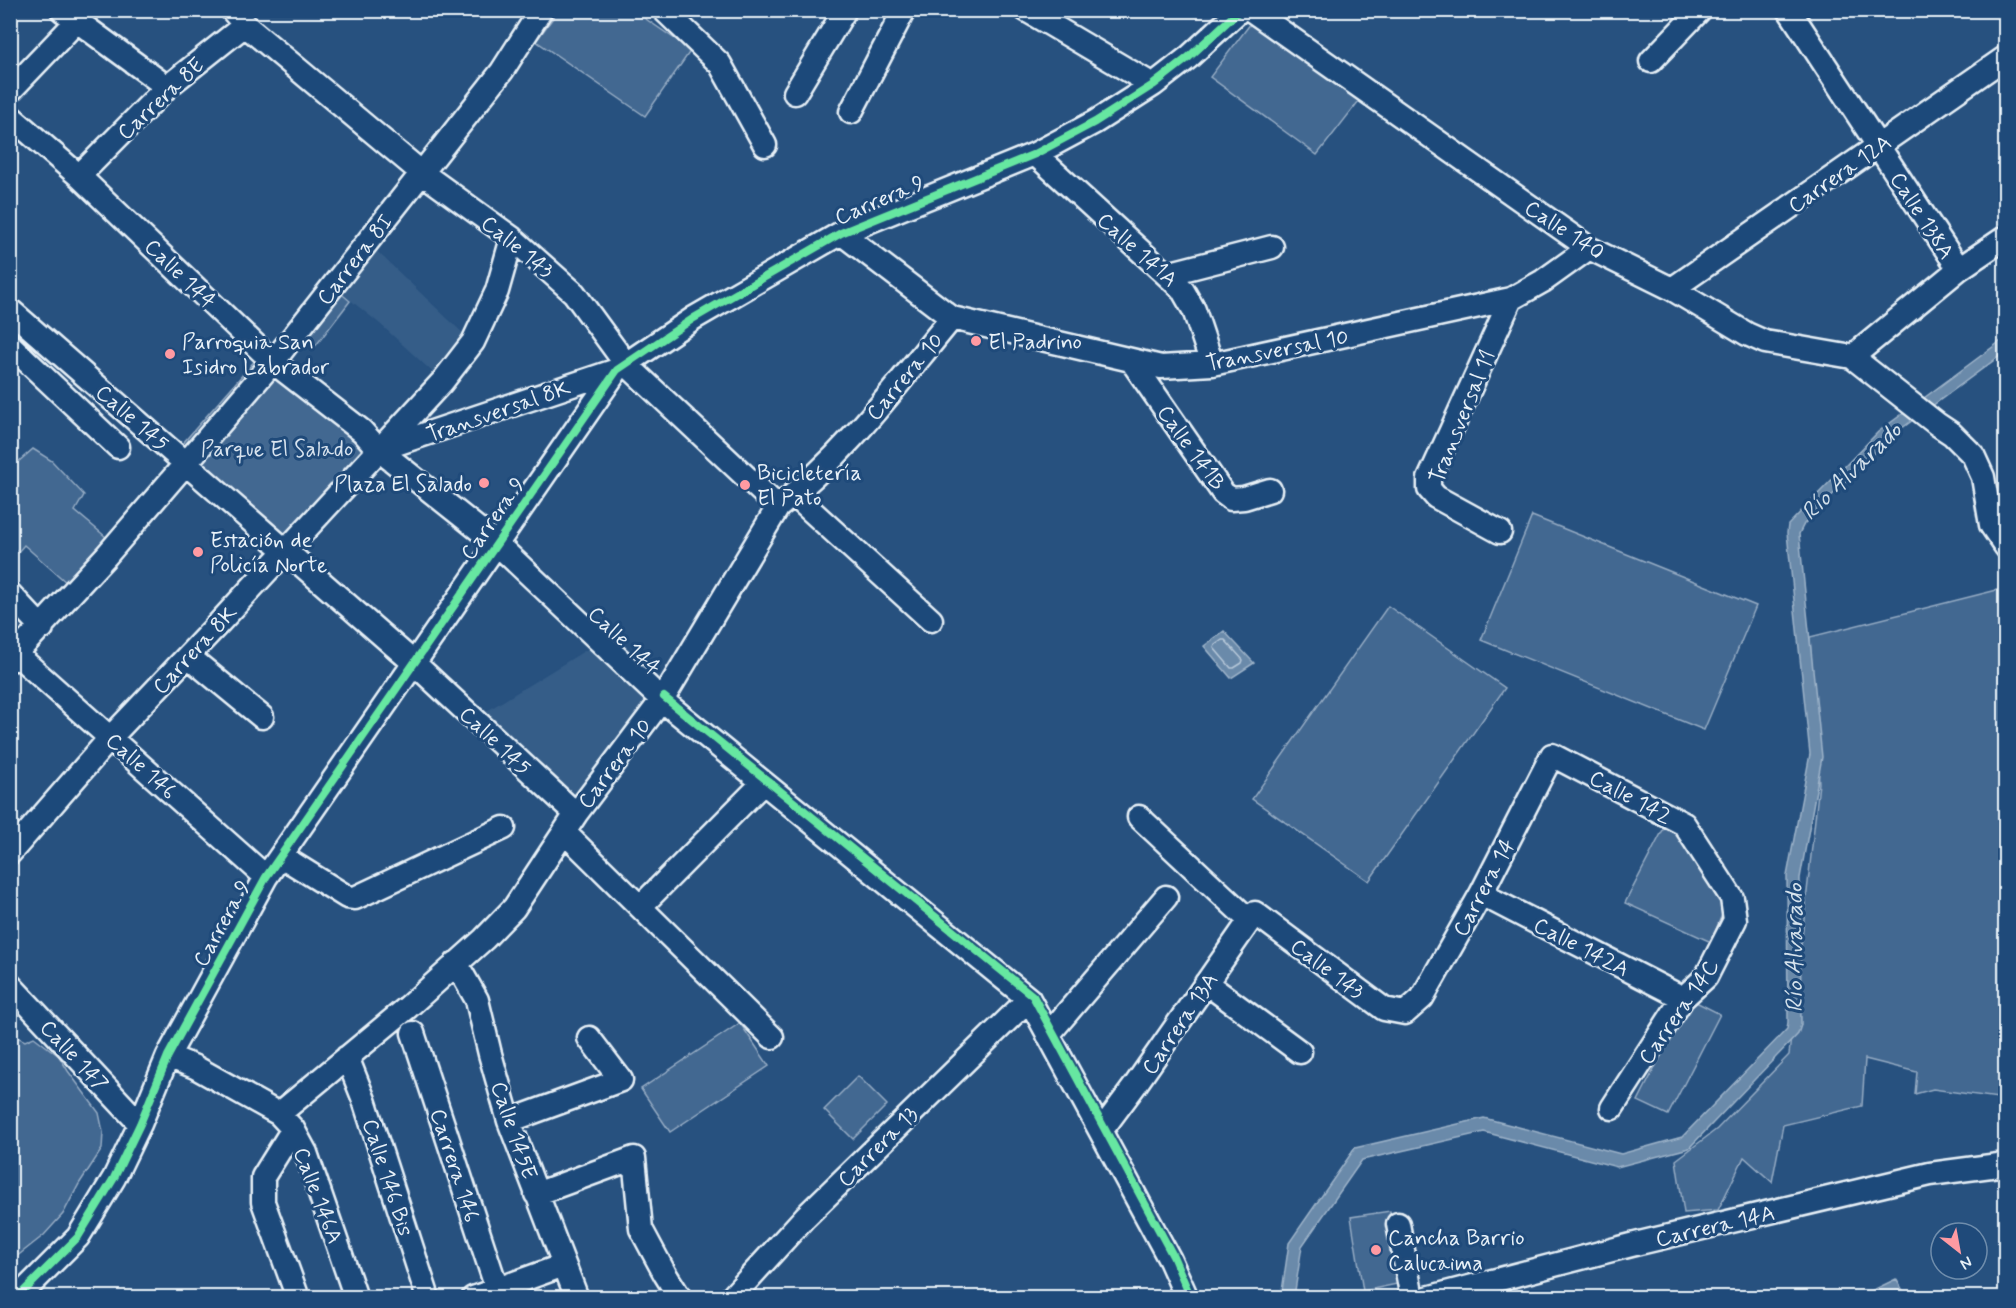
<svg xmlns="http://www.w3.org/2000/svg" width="2016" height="1308" viewBox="0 0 2016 1308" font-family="Mynerve,sans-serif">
<rect width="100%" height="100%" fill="#27517f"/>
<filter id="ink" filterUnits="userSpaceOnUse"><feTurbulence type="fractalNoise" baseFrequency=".0167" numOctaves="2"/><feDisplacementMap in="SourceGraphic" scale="12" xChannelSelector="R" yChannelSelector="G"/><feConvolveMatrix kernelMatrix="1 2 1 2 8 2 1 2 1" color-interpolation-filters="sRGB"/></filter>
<g filter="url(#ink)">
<path fill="#355d88" d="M 362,237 L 470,340 L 438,377 L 379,323 L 325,280 Z
M 594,645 L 650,700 L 578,801 L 482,714 Z"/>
<path fill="#436891" stroke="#96acc4" stroke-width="1.5" d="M 558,11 L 634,11 L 691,50 L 645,116 L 536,41 Z
M 1254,19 L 1362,97 L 1317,155 L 1210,77 Z
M 325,280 L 350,301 L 314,348 L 285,326 Z
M 265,349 L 379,443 L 283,544 L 176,451 Z
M 33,449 L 52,461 L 84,495 L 75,511 L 106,537 L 67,583 L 24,545 L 18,552 L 11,545 L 10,469 Z
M 1532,516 L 1756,606 L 1704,730 L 1481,640 Z
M 2005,588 L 2005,1099 L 1933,1089 L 1915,1094 L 1917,1072 L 1865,1059 L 1862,1106 L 1783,1125 L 1772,1182 L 1744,1157 L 1718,1210 L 1684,1213 L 1676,1160 L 1717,1129 L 1789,1055 L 1819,783 L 1810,637 Z
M 1388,606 L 1505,688 L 1369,881 L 1252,799 Z
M 1665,826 L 1690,839 L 1727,902 L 1711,942 L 1625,903 Z
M 1690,999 L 1720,1014 L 1668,1115 L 1638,1101 Z
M 740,1023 L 769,1066 L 670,1132 L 641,1089 Z
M 11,1034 L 25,1041 L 34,1037 L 59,1056 L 68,1071 L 99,1113 L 103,1132 L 102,1149 L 79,1184 L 63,1214 L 44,1235 L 11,1261 Z
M 858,1076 L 887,1105 L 853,1139 L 824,1110 Z
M 1390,1211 L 1402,1283 L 1363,1291 L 1351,1217 Z"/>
<path fill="#6b8aaa" stroke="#9db3c9" stroke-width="1.5" d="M 2005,338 L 2005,352 L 1886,440 L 1804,524 L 1799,534 L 1822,757 L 1800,878 L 1801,1025 L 1798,1034 L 1689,1148 L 1617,1167 L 1484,1132 L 1362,1160 L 1302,1246 L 1294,1297 L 1281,1298 L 1289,1243 L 1355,1148 L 1484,1118 L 1621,1154 L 1682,1137 L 1787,1029 L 1788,1022 L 1787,876 L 1810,754 L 1787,533 L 1788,525 L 1878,432 Z
M 1224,631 L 1254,663 L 1231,678 L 1204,646 Z
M 1896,1279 L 1907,1297 L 1859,1297 Z"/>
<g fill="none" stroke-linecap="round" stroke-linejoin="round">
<path stroke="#b6c8d9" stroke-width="1.5" d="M 1222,640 L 1225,640 L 1243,660 L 1242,663 L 1234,668 L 1231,668 L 1214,648 L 1215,645 Z"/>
<defs>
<path id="minor" d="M 62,10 L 167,87
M 232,10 L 245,25 L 422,173 L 512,238 L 574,293 L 625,363 L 778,507
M 664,10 L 720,64 L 765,145
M 1026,10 L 1153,85
M 1251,10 L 1589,248 L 1672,289 L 1747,334 L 1765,342 L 1852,357 L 1937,424 L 1952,434 L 1973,455 L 1983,477 L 1991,525 L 2006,547
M 1789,10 L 1959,269
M 1651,61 L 1700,10
M 10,91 L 76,22
M 795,93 L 845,10
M 851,112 L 904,10
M 10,116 L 79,176 L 273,362 L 362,431 L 379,450 L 497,544 L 662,700 L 1029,999 L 1170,1260 L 1187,1298
M 1035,154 L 1182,289 L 1194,310 L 1212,364
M 79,176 L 167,87 L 245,25
M 841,233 L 952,318 L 1161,367 L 1212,364 L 1511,299 L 1543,281 L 1589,248
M 1167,274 L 1272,247
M 1672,289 L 2006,57
M 10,310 L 414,663 L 576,814
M 10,345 L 118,447
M 1852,357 L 1959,269 L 2006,237
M 1131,360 L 1223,493 L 1231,499 L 1244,498 L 1270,490
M 381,449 L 617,370
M 794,495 L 931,620
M 1500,532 L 1436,497 L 1429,489 L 1429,479 L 1511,299
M 10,594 L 42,628
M 16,654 L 266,877
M 188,656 L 262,717
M 10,660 L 106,556 L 273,362 L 502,71 L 541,10
M 1139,817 L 1249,920
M 565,833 L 772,1037
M 10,853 L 111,737 L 219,623 L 442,382 L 473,342 L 497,291 L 512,238
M 281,856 L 347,897 L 355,898 L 504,828
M 1481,894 L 1683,998
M 640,907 L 763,783
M 456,963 L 477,1000 L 490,1054 L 509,1121 L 577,1298
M 1206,983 L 1300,1052
M 10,985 L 140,1124
M 413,1033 L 500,1298
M 1048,1035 L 1166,897
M 168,1056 L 195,1067 L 279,1114 L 293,1129 L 306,1153 L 356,1298
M 347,1057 L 364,1100 L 428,1298
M 279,1114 L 408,1007 L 484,939 L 514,908 L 576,814 L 664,697 L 778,507 C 846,455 897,384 952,318
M 509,1121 L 621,1080 L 589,1038
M 293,1129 L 263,1177 L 263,1202 L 298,1298
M 1101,1131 L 1136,1084 L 1255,913 L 1384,1009 L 1405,1013 L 1422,998 L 1481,894 L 1552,755 L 1684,824 L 1732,898 L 1735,920 L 1706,977 L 1683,998 L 1612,1108
M 536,1194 L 634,1158 L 641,1229 L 665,1274 L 680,1298
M 1398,1224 L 1412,1298
M 17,1298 L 78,1237 L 114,1178 L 140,1124 L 168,1056 L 266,877 L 617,370 L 694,318 L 841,233 L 1035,154 L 1095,122 L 1153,85 L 1189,57 L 1240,10
M 473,1298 L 564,1265
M 731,1298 L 805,1217 L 1029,999
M 1427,1298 L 1631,1245 L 1930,1174 L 2006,1164"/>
</defs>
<use href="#minor" stroke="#e8f1f8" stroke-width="27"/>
<use href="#minor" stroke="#1f4a7a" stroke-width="22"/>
<defs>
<path id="cycleway" d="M 664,697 L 1033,996 L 1173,1256 L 1191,1298
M 17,1298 L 78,1237 L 114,1178 L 140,1124 L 168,1056 L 266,877 L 617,370 L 694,318 L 841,233 L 1035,154 L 1095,122 L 1153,85 L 1189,57 L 1240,10"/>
</defs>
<use href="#cycleway" stroke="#1f4a7a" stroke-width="11"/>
<use href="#cycleway" stroke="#66e7a1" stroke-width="8"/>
</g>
</g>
<g fill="#ff9aa2" stroke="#1f4a7a" stroke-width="2">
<circle cx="976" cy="341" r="6"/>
<circle cx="170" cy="354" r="6"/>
<circle cx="484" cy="483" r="6"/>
<circle cx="745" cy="485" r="6"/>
<circle cx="198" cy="552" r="6"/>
<circle cx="1376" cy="1250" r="6"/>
</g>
<g text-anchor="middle" stroke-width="6" stroke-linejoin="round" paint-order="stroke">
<g font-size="22" fill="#e8f1f8" stroke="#1f4a7a">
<text transform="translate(160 98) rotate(-43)" y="8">Carrera 8E</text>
<text transform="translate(1839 173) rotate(-35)" y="8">Carrera 12A</text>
<text transform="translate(879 199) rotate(-23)" y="8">Carrera 9</text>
<text transform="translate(1923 215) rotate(57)" y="8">Calle 138A</text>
<text transform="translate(1565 229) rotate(33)" y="8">Calle 140</text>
<text transform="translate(518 246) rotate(39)" y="8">Calle 143</text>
<text transform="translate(1138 249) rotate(42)" y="8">Calle 141A</text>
<text transform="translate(354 259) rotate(-52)" y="8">Carrera 8I</text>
<text transform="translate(181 273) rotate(44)" y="8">Calle 144</text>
<text transform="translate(1277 349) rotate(-11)" y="8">Transversal 10</text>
<text transform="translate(904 376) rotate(-50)" y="8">Carrera 10</text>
<text transform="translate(498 410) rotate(-19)" y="8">Transversal 8K</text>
<text transform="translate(1461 416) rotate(-68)" y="8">Transversal 11</text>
<text transform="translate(133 417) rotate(41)" y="8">Calle 145</text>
<text transform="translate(1192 447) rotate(54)" y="8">Calle 141B</text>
<text transform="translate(492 518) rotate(-55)" y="8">Carrera 9</text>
<text transform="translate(625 640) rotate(43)" y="8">Calle 144</text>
<text transform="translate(194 649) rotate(-47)" y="8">Carrera 8K</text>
<text transform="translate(496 740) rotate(43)" y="8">Calle 145</text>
<text transform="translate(614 763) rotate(-53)" y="8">Carrera 10</text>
<text transform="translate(142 765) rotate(42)" y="8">Calle 146</text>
<text transform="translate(1631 796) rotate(28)" y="8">Calle 142</text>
<text transform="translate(1483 887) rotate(-62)" y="8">Carrera 14</text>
<text transform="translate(221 923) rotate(-61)" y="8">Carrera 9</text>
<text transform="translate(1582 946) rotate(27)" y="8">Calle 142A</text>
<text transform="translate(1328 968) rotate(37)" y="8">Calle 143</text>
<text transform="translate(1678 1011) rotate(-55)" y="8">Carrera 14C</text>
<text transform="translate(1179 1023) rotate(-56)" y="8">Carrera 13A</text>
<text transform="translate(75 1055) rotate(47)" y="8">Calle 147</text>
<text transform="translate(515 1130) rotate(71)" y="8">Calle 145E</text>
<text transform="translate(877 1146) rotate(-45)" y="8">Carrera 13</text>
<text transform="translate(456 1165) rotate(72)" y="8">Carrera 146</text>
<text transform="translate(389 1177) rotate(72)" y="8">Calle 146 Bis</text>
<text transform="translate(319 1195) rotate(69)" y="8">Calle 146A</text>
<text transform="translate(1715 1225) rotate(-13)" y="8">Carrera 14A</text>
</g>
<g font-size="22" fill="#e8f1f8" stroke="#1f4a7a" text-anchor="start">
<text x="182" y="349">Parroquia San<tspan x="182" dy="25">Isidro Labrador</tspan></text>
<text x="988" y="349">El Padrino</text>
<text x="757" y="480">Bicicletería<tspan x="757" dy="25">El Pato</tspan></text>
<text x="472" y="491" text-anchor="end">Plaza El Salado</text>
<text x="210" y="547">Estación de<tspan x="210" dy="25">Policía Norte</tspan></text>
<text x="1388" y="1245">Cancha Barrio<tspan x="1388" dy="25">Calucaima</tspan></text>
</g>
<g font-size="22" fill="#d8e3ee" stroke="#1f4a7a">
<text x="277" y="456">Parque El Salado</text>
</g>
<g font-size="24" font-style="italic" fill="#d5e2ec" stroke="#1f4a7a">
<text transform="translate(1851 471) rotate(-44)" y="8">Río Alvarado</text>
<text transform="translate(1794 948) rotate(-90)" y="8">Río Alvarado</text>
</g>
</g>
<rect width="2016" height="1308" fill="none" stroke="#1f4a7a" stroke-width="36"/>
<rect x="18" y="18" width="1980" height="1272" fill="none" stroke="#e8f1f8" stroke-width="2" filter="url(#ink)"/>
<g transform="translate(1959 1251) rotate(149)"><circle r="28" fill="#1f4a7a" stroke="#6f8dac" stroke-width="1.5"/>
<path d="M0-4.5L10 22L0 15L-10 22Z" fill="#ff9aa2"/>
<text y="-9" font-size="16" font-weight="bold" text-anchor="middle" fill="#e8f1f8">N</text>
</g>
</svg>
